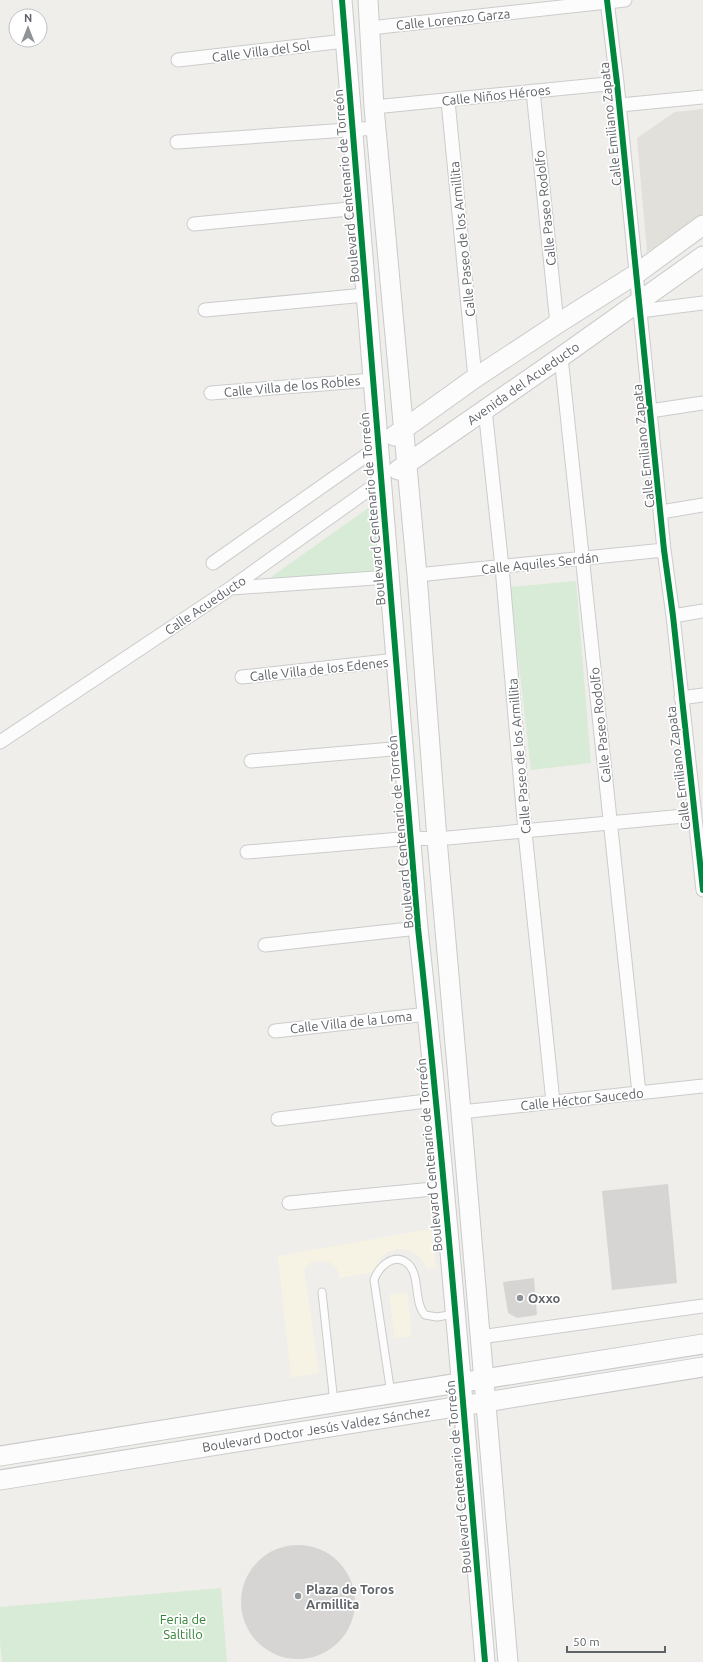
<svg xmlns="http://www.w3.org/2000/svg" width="703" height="1662" viewBox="0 0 703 1662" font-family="Ubuntu,sans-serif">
<rect width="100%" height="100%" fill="#efeeea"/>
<path fill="#f7f3e4" d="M 431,1229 L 436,1268 L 427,1268 L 420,1258 L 409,1250 L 397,1249 L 387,1252 L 380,1260 L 375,1272 L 340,1278 L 337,1269 L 328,1261 L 311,1262 L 304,1269 L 319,1373 L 291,1378 L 278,1256 Z
M 408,1293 L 411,1337 L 394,1338 L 390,1294 Z"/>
<path fill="#e2e0da" d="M 703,109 L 703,215 L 647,252 L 637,138 L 675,112 Z"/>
<path fill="#d8ebd6" d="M 371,506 L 379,573 L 276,581 L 271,577 Z
M 576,581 L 591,763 L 531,770 L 510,587 Z
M 221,1588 L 227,1662 L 2,1662 L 0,1643 L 0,1607 Z"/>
<path fill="#d6d5d3" d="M 668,1184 L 677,1283 L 612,1290 L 602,1191 Z
M 534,1278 L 537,1315 L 517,1318 L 508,1313 L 503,1282 Z
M241 1602a57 57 0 1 1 114 0a57 57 0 1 1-114 0Z"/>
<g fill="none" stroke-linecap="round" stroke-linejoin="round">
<defs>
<path id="lane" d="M 322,1292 L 334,1403
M 391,1394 L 374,1280 C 378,1268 393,1252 407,1263 C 421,1274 413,1302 425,1315 L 437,1317 L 455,1314"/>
<path id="street" d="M 607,0 L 617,83 L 664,550 L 673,616 L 703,890
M 370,28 L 625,0
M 178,60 L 345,41
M 533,91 L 557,324
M 448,101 L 475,378
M 620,105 L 703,97
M 374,107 L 617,83
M 177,142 L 376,128
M 194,224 L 359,208
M 205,310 L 365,295
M 640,311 L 703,303
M 561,357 L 639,1093
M 211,393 L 373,380
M 485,409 L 502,567 L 525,832 L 553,1102
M 650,411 L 703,403
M 661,512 L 703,505
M 213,563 L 378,447
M 417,575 L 664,550
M 231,588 L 389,577
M 673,616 L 703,611
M 242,677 L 396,660
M 681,698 L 703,695
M 0,742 L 225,592 L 382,480
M 251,761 L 404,748
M 247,852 L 412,838 L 437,839 L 695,815
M 265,945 L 418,928
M 275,1031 L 428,1014
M 461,1112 L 703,1086
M 278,1119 L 435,1100
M 289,1203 L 443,1188
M 480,1337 L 703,1306"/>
<path id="secondary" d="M 342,0 L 418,928 C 445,1172 464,1417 485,1662
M 368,0 L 374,107 L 417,575 L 437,839 L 461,1112 L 508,1662
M 394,436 L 475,378 L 557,324 L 636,274 L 703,225
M 398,470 L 561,357 L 703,256
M 0,1456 L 703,1344
M 0,1480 L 703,1367"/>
</defs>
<use href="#lane" stroke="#cbcccc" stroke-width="9"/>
<use href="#street" stroke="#cbcccc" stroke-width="15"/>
<use href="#secondary" stroke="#cacacb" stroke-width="21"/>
<use href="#lane" stroke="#fdfcfc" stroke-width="7"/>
<use href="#street" stroke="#fdfcfc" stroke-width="13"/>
<use href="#secondary" stroke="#fdfcfc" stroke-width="19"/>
<defs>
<path id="cycleway" d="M 342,0 L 418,928 C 445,1172 464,1417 485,1662
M 607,0 L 617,83 L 664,550 L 673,616 L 703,890"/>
</defs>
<use href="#cycleway" stroke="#fff" stroke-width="8"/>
<use href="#cycleway" stroke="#00873e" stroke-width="6"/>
</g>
<g fill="#919496" stroke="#fff" stroke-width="1.5">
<circle cx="520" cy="1298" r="4"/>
<circle cx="298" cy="1596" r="4"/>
</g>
<g text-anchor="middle" stroke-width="3.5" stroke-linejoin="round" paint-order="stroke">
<g font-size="13" fill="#5f6368" stroke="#fff">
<text transform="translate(453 19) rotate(-6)" y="5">Calle Lorenzo Garza</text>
<text transform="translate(261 51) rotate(-7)" y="5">Calle Villa del Sol</text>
<text transform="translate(496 95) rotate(-6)" y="5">Calle Niños Héroes</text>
<text transform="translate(610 124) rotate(-96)" y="5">Calle Emiliano Zapata</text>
<text transform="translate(346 186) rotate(-95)" y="5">Boulevard Centenario de Torreón</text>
<text transform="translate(545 208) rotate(-96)" y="5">Calle Paseo Rodolfo</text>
<text transform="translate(462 239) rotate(-96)" y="5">Calle Paseo de los Armillita</text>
<text transform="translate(523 383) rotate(-35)" y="5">Avenida del Acueducto</text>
<text transform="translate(292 386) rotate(-5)" y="5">Calle Villa de los Robles</text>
<text transform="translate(643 446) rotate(-96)" y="5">Calle Emiliano Zapata</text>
<text transform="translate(372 509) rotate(-95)" y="5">Boulevard Centenario de Torreón</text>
<text transform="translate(540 563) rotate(-6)" y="5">Calle Aquiles Serdán</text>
<text transform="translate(205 605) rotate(-34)" y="5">Calle Acueducto</text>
<text transform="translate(319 669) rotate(-6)" y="5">Calle Villa de los Edenes</text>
<text transform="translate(600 725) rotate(-96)" y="5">Calle Paseo Rodolfo</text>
<text transform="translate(519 756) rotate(-95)" y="5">Calle Paseo de los Armillita</text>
<text transform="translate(678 768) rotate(-97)" y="5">Calle Emiliano Zapata</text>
<text transform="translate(400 832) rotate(-95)" y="5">Boulevard Centenario de Torreón</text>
<text transform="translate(351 1022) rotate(-6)" y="5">Calle Villa de la Loma</text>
<text transform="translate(582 1099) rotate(-6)" y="5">Calle Héctor Saucedo</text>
<text transform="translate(429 1155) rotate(-95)" y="5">Boulevard Centenario de Torreón</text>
<text transform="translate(316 1429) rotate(-9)" y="5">Boulevard Doctor Jesús Valdez Sánchez</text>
<text transform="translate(458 1477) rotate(-95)" y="5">Boulevard Centenario de Torreón</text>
</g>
<g font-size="13" font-weight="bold" fill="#5f6368" stroke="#fff" text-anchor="start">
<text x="528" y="1303">Oxxo</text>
<text x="306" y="1594">Plaza de Toros<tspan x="306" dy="15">Armillita</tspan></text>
</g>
<g font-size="13" fill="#348238" stroke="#fff">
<text x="183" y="1624">Feria de<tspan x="183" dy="15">Saltillo</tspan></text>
</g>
</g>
<g transform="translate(28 28)"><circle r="19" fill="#ffffff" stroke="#bfc1c3"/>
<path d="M0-3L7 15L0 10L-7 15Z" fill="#919496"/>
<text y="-6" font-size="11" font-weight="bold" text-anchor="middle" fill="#5f6368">N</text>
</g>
<path d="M567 1646v6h98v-6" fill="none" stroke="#5f6368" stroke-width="2"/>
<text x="573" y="1646" font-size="12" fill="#5f6368" stroke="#ffffff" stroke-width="3" paint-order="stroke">50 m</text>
</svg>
